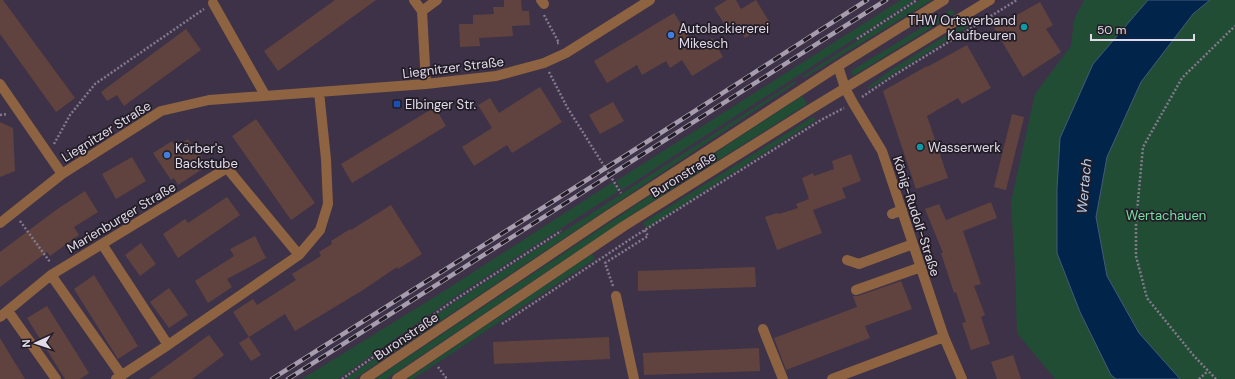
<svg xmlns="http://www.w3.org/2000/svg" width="1235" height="379" viewBox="0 0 1235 379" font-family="'DM Sans',sans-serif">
<rect width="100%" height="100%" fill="#3e3248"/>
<path fill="#224d35" d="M 901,0 L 914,0 L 622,190 L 616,181 Z
M 920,0 L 932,0 L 804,78 L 803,76 Z
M 1084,0 L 1148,0 L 1143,5 L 1057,253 L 1080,312 L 1111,375 L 1116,379 L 1055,379 L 1017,333 L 1015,269 L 1011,202 L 1035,94 L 1071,46 L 1074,20 Z
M 1210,0 L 1235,0 L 1235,379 L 1180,379 L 1139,333 L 1107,276 L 1096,217 L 1107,157 L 1141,82 L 1193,14 Z
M 952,9 L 955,13 L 853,76 L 851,71 Z
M 966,23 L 968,27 L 869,89 L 868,87 L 891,70 Z
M 795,81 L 796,83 L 354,379 L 345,379 L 455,302 Z
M 802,96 L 807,104 L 636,212 L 386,379 L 375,379 L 633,207 Z
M 813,117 L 816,120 L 646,228 L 643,223 Z
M 613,182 L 619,191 L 453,298 L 338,379 L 302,379 L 444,291 Z
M 592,254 L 595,259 L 413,379 L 407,379 Z"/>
<path fill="#01244a" stroke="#445b79" d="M 1148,0 L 1210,0 L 1193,14 L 1141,82 L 1107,157 L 1096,217 L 1107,276 L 1139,333 L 1180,379 L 1116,379 L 1111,375 L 1080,312 L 1057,253 L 1057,189 L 1060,138 L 1093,64 Z"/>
<path fill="#60433e" d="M 0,0 L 3,0 L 75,98 L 56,112 L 0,34 Z
M 335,0 L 376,0 L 278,71 L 264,51 Z
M 504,0 L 521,0 L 522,11 L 529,11 L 530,25 L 512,26 L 513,36 L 479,38 L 480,46 L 460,47 L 459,24 L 473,24 L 473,15 L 494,14 L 493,7 L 504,7 Z
M 727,0 L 736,0 L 741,9 L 756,0 L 770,23 L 745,38 L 736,23 L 727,28 L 714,8 Z
M 1040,2 L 1053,25 L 1046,29 L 1061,52 L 1023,77 L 994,28 Z
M 674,13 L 696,48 L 712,38 L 723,57 L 692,76 L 682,60 L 670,68 L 666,61 L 642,75 L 637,65 L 607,83 L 594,61 Z
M 186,29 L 201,50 L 124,106 L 117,95 L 107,101 L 101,92 Z
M 967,45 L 991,88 L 962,104 L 958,98 L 927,116 L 948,178 L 916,189 L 883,91 L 927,66 L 927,67 Z
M 540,87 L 562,122 L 512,153 L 507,145 L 474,166 L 462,147 L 492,128 L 478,105 L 490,98 L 499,113 Z
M 613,102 L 624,121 L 600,134 L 589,115 Z
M 435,107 L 446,126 L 352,183 L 341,164 Z
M 1012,114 L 1024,117 L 1006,190 L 994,187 Z
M 256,119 L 315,203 L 291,220 L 232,136 Z
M 0,122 L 13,128 L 15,171 L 0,177 Z
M 188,139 L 194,149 L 196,148 L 207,166 L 178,185 L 174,178 L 171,180 L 153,153 L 172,141 L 176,147 Z
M 851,154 L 861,181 L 842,188 L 846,198 L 813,210 L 822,233 L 777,250 L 765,217 L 777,213 L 779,214 L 798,208 L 796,204 L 809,199 L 802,178 L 813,173 L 814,176 L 834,169 L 832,161 Z
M 132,157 L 146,181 L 116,199 L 102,174 Z
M 85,191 L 98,212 L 74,227 L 79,235 L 50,256 L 47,252 L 0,287 L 0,252 L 56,210 Z
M 227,197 L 240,215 L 178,258 L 163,234 L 185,219 L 188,223 Z
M 991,202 L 997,218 L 963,231 L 981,284 L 974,286 L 985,315 L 981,317 L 990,344 L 971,350 L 962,323 L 966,322 L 956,292 L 954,293 L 941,253 L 943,253 L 925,209 L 939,204 L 946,220 Z
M 391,205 L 422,254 L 398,269 L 397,267 L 363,290 L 295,331 L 285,314 L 249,337 L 233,312 L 253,299 L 257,305 L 296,280 L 292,274 L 321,256 L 319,252 L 332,244 L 331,241 L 350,229 L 351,230 Z
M 255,236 L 266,258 L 227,279 L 232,287 L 208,303 L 195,281 L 234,256 L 230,249 Z
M 141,243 L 156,264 L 140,276 L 125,255 Z
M 755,267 L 756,287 L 638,291 L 638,271 Z
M 94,275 L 138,346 L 118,359 L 74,289 Z
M 901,281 L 912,309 L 865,326 L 870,338 L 786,370 L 774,338 L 857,307 L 853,296 L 858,296 Z
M 169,288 L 188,315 L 169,328 L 150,302 Z
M 47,306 L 89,373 L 80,379 L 65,379 L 27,318 Z
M 209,335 L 224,355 L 192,379 L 149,379 Z
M 249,337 L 261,355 L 251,361 L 239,343 Z
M 609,337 L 610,359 L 494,364 L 493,342 Z
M 0,338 L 12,358 L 25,379 L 0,379 Z
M 759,348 L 760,371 L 644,375 L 643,353 Z
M 1013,355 L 1021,379 L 997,379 L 991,362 Z"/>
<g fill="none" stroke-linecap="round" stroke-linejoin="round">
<path stroke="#837a8c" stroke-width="2.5" stroke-dasharray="2 2" stroke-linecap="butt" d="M 544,15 L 559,43 L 557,43
M 857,39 L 917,0
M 549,72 L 567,107 L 621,193
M 862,97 L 893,76 L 1017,0
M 0,115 L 7,114
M 54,144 L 70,115 L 95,84 L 204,9
M 20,221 L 50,262
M 613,286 L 605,263 L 648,236 L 644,229
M 502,324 L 632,238 L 821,120 L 844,108
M 438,367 L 447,379
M 342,379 L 453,301 L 561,231
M 1199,379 L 1208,371
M 1216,379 L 1194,356 L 1147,298 L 1136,256 L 1136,222 L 1143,147 L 1182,78 L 1235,26"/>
<path stroke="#8d6342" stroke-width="10" d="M 414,0 L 422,11 L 426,84
M 541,0 L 544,4
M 213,3 L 265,95
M 422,11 L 437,0
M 838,66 L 845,88 L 853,103 L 882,151 L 944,337 L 962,379
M 0,84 L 62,174
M 892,214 L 902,210
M 0,223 L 62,174 L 161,111 L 209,100 L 426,84 L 496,76 L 544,63 L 566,53 L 650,0
M 102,244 L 168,345
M 847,260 L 859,264 L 913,244
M 51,275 L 122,376
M 856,290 L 921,267
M 616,296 L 634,379
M 8,311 L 56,379
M 0,317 L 51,275 L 227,168 L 299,255
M 763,329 L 783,379
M 116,379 L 168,345 L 299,255 L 320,230 L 328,204 L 326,159 L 319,92
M 365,379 L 606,217 L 838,66 L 944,0
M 397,379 L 624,226 L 814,107 L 990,0
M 832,379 L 944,337"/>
<defs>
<path id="rail" d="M 272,379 L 642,145 L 867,0
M 288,379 L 886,0"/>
</defs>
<use href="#rail" stroke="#a69dae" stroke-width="4.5"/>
<use href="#rail" stroke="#221c26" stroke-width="3" stroke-dasharray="9" stroke-linecap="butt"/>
</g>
<g fill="#0f9aa8" stroke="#221c26" stroke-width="1.5">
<circle cx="1024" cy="27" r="4"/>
<circle cx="920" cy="147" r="4"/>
</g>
<g fill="#3f7fe0" stroke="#221c26" stroke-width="1.5">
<circle cx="671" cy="35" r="4"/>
<circle cx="167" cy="155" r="4"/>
</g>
<rect fill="#1a4fb4" stroke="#221c26" stroke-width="1.5" x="393" y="100" width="8" height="8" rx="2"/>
<g text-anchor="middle" stroke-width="3.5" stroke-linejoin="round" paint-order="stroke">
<g font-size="13" fill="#e1dae8" stroke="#221c26" text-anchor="start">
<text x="1016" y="25" text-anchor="end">THW Ortsverband<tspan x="1016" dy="15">Kaufbeuren</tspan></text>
<text x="679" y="33">Autolackiererei<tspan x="679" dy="15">Mikesch</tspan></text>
<text x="405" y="109">Elbinger Str.</text>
<text x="928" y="152">Wasserwerk</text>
<text x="175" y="153">Körber's<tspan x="175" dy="15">Backstube</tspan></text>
</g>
<g font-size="13" fill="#e1dae8" stroke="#221c26">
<text transform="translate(453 67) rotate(-7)" y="5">Liegnitzer Straße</text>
<text transform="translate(106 131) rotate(-32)" y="5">Liegnitzer Straße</text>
<text transform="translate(683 174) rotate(-32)" y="5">Buronstraße</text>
<text transform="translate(917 216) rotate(72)" y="5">König-Rudolf-Straße</text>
<text transform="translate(121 217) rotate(-31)" y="5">Marienburger Straße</text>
<text transform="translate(406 336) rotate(-34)" y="5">Buronstraße</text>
</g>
<g font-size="13" fill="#76dea3" stroke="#221c26">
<text x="1166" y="220">Wertachauen</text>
</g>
<g font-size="14" font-style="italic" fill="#b7d1f0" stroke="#221c26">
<text transform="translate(1084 186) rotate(-85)" y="5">Wertach</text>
</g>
</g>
<g transform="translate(36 343) rotate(267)" stroke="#221c26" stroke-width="3" paint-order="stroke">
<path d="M0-3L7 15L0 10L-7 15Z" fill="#e1dae8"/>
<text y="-6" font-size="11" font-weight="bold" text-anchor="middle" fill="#e1dae8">N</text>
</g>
<path d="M1091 34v6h103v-6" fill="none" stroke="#e1dae8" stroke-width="2"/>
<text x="1097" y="34" font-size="12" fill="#e1dae8" stroke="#221c26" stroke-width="3" paint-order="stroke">50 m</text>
</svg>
